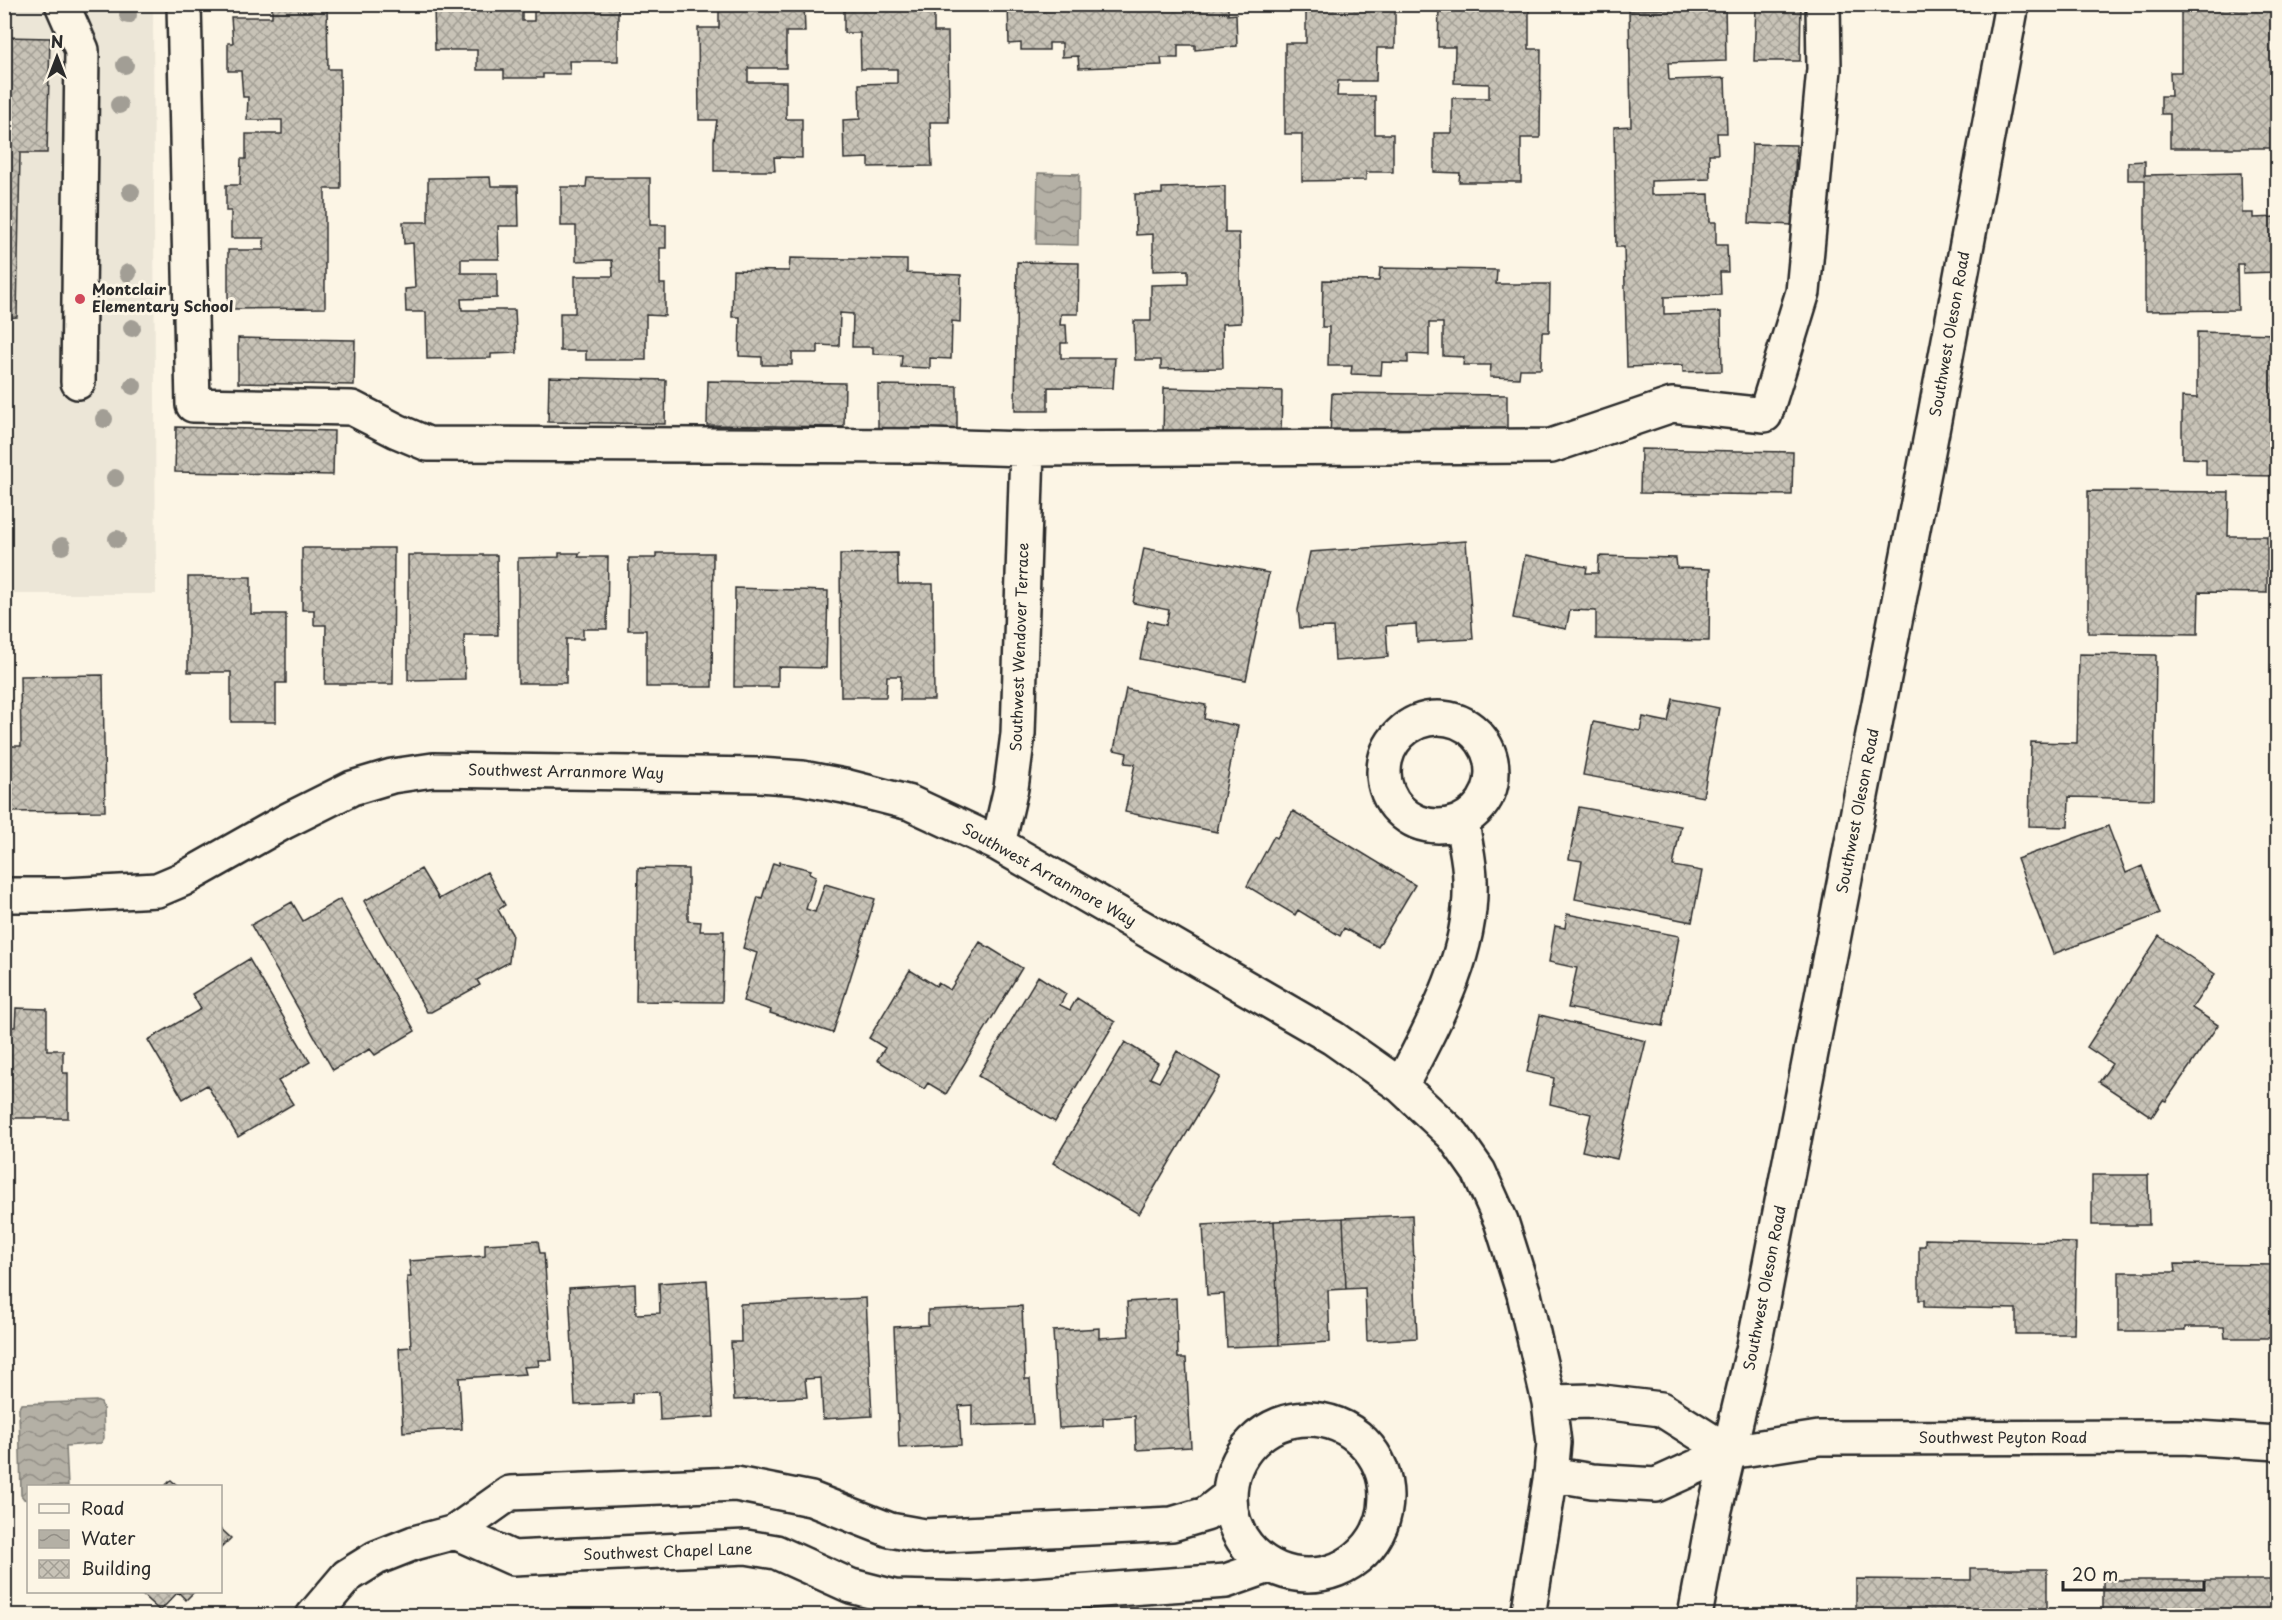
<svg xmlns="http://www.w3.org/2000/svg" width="2282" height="1620" viewBox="0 0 2282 1620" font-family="'Playpen Sans',sans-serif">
<defs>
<pattern id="water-waves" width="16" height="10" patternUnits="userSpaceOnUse" patternTransform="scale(1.5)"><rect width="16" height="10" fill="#b4b0a5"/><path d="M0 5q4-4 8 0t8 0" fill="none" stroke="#938f87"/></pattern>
<pattern id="building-cross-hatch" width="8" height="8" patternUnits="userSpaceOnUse" patternTransform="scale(1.5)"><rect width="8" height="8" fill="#c8c3b7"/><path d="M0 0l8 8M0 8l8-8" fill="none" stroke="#a39f95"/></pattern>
</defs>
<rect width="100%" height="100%" fill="#fcf5e5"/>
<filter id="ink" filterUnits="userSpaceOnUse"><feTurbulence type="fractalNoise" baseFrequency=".0167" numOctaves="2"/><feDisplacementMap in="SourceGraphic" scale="12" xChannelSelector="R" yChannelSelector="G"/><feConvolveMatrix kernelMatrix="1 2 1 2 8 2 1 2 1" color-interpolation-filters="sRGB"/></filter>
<g filter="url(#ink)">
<path fill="#ece6d7" d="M 4,5 L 153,5 L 156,594 L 5,594 Z"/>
<path fill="url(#water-waves)" stroke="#7d7b74" stroke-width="1.5" d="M 1038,173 L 1079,174 L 1078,245 L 1036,244 Z
M 96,1401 L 101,1403 L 103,1408 L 104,1438 L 101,1443 L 66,1446 L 68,1486 L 28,1486 L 28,1500 L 24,1499 L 21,1495 L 19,1408 L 21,1404 Z"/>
<path fill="url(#building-cross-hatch)" stroke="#2b2b2b" stroke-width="1.5" d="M 272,4 L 327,4 L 328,69 L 340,69 L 341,189 L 325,189 L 325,308 L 228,309 L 228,250 L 264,250 L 264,238 L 231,238 L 231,211 L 226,211 L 226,185 L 240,185 L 241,159 L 246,159 L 246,134 L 282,134 L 282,120 L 247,120 L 248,97 L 243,97 L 241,71 L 228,71 L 228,43 L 233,43 L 231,17 L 272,17 Z
M 434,4 L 522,4 L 522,21 L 534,21 L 534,4 L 618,4 L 618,61 L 569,61 L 570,74 L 543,74 L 543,78 L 504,78 L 504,70 L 477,70 L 477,50 L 435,50 Z
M 719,4 L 804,4 L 805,32 L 786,32 L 786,68 L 748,68 L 748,82 L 786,82 L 786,119 L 802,119 L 802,158 L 774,157 L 775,171 L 714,171 L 714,140 L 717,120 L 699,120 L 698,28 L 719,28 Z
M 844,4 L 934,4 L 934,32 L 948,32 L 949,122 L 930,122 L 932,166 L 869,167 L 869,158 L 844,159 L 843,120 L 860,119 L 859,84 L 897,83 L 897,69 L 861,69 L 860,33 L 844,33 Z
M 1008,4 L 1228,4 L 1228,15 L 1236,14 L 1237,46 L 1195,50 L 1195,45 L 1178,45 L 1178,58 L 1161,58 L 1162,65 L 1079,68 L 1078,56 L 1062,57 L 1062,43 L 1049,43 L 1049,50 L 1021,50 L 1021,43 L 1009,44 Z
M 1306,4 L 1369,4 L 1369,8 L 1395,8 L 1395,48 L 1377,48 L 1376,81 L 1338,81 L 1337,96 L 1375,96 L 1375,134 L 1393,134 L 1393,172 L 1366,172 L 1366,180 L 1302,181 L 1302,134 L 1285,134 L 1285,43 L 1306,43 Z
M 1465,4 L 1529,4 L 1529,49 L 1541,49 L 1540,138 L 1521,138 L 1521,182 L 1459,182 L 1460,173 L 1434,172 L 1434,133 L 1452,133 L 1452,98 L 1489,98 L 1489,84 L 1454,83 L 1455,47 L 1438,47 L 1439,7 L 1465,7 Z
M 1725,4 L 1726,61 L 1668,63 L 1669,80 L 1725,78 L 1727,133 L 1717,133 L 1718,154 L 1709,154 L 1710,179 L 1651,181 L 1651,195 L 1709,194 L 1710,222 L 1716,222 L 1716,245 L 1727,245 L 1728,272 L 1720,272 L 1721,295 L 1664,297 L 1664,314 L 1721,312 L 1722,371 L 1683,372 L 1683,365 L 1627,367 L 1624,247 L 1616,247 L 1614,127 L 1631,126 L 1629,10 L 1696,9 L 1696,5 Z
M 1756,4 L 1801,4 L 1800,61 L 1754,61 Z
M 2181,8 L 2278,8 L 2278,148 L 2170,148 L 2170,114 L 2161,114 L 2161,96 L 2171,96 L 2170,72 L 2181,72 Z
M 4,37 L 50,38 L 47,153 L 20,153 L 17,317 L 4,318 Z
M 1752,144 L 1796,145 L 1793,225 L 1749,223 Z
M 2145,161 L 2145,175 L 2241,173 L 2242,213 L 2253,213 L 2253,218 L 2278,217 L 2278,272 L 2243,273 L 2243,264 L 2237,264 L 2238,310 L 2145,311 L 2145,180 L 2128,180 L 2128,162 Z
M 490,177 L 491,186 L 518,186 L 519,226 L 498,226 L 499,259 L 461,259 L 461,273 L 497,273 L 497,298 L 461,299 L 462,310 L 515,310 L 517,353 L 491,354 L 491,358 L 427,359 L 426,312 L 406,312 L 405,289 L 415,288 L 413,243 L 404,244 L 403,222 L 428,222 L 428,178 Z
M 587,178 L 650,178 L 650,225 L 666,225 L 666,248 L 660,248 L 660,284 L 665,284 L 665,316 L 646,315 L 646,360 L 586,360 L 586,351 L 560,351 L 560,313 L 575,313 L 575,276 L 613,276 L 612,260 L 576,261 L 576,226 L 561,226 L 561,187 L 586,187 Z
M 1225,186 L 1225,233 L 1239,233 L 1241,323 L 1222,324 L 1223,368 L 1161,369 L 1161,360 L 1135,360 L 1134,321 L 1151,321 L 1151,285 L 1188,284 L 1188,270 L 1153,271 L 1153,234 L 1136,235 L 1135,194 L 1162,194 L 1162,188 Z
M 790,258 L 907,260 L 907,273 L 961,275 L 960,322 L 952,321 L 951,359 L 930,358 L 930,368 L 901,367 L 902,355 L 873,354 L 873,347 L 852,347 L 853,314 L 840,313 L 839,346 L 818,345 L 818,353 L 792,353 L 792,365 L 762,365 L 762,357 L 739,356 L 740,317 L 732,317 L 733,270 L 789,271 Z
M 1017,262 L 1079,263 L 1078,314 L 1061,314 L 1060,325 L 1066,325 L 1067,343 L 1061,343 L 1061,358 L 1115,358 L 1113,388 L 1048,387 L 1048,411 L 1015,411 Z
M 1380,268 L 1497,270 L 1496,284 L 1550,284 L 1549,332 L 1542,332 L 1541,369 L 1520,369 L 1519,378 L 1490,377 L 1491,365 L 1463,365 L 1464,357 L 1443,356 L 1443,323 L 1429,323 L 1429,355 L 1408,354 L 1408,363 L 1382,362 L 1381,375 L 1351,374 L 1352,366 L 1328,366 L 1329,327 L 1322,327 L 1323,280 L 1379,281 Z
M 2197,332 L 2278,334 L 2278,476 L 2206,475 L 2206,459 L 2182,458 L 2182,397 L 2197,398 Z
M 238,338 L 355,340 L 354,385 L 238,383 Z
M 549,377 L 666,380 L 665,424 L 548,422 Z
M 708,381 L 845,383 L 844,427 L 707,425 Z
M 878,385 L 957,386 L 957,430 L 878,429 Z
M 1164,388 L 1282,391 L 1281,435 L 1163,433 Z
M 1332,393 L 1507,395 L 1507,439 L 1330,436 Z
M 176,427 L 334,431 L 333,475 L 175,472 Z
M 1641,449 L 1793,452 L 1792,495 L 1640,493 Z
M 2088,491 L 2229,492 L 2228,536 L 2267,536 L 2267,593 L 2199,592 L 2198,634 L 2088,633 Z
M 1466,541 L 1473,639 L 1417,642 L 1416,624 L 1386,626 L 1388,657 L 1335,661 L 1333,627 L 1300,628 L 1298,610 L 1310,552 Z
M 302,548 L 394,548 L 393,684 L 325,684 L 326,625 L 314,625 L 314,610 L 302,610 Z
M 1144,548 L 1269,573 L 1246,680 L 1140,659 L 1148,621 L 1166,625 L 1169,610 L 1133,603 Z
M 559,553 L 580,553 L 578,557 L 608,557 L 607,629 L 583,629 L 583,639 L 566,639 L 566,683 L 518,683 L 518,558 L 559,557 Z
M 656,553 L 713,553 L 712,687 L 646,687 L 646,630 L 628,630 L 629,558 L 656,558 Z
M 897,553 L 898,584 L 933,584 L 934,700 L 900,700 L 901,676 L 887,676 L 886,697 L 841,697 L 840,554 Z
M 408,555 L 497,555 L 498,635 L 464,635 L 465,679 L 408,680 Z
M 1525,555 L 1587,567 L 1586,573 L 1598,573 L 1599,556 L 1676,558 L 1677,568 L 1710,569 L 1709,641 L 1596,639 L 1596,611 L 1570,610 L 1566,629 L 1513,618 Z
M 188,577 L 251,577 L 251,614 L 286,614 L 286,683 L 276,683 L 276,722 L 231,722 L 231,672 L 188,672 Z
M 735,588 L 828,591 L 826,668 L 778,667 L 778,687 L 734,687 Z
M 2079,654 L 2156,655 L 2154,799 L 2069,797 L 2068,827 L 2029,826 L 2031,742 L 2077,743 Z
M 103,675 L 105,811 L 6,812 L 5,746 L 21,746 L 20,676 Z
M 1126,689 L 1206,705 L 1204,719 L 1238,726 L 1217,832 L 1125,812 L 1135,764 L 1125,763 L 1127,753 L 1114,750 Z
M 1673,699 L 1719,708 L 1703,797 L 1583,775 L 1593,722 L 1640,731 L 1643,717 L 1668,722 Z
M 1579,807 L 1681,826 L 1673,866 L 1702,871 L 1692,922 L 1575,899 L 1582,861 L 1569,859 Z
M 1293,811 L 1415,885 L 1378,947 L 1344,928 L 1340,936 L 1298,910 L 1295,915 L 1247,886 L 1274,836 L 1277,838 Z
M 2108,826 L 2126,873 L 2142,866 L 2160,914 L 2053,954 L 2017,859 Z
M 780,862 L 811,870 L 809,873 L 816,876 L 806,909 L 815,912 L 825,884 L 875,899 L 833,1033 L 770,1013 L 771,1010 L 743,1001 L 757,953 L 743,948 L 758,897 L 762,898 L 773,863 L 779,865 Z
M 638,868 L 688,869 L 688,921 L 701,922 L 700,931 L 724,931 L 722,1002 L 636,1001 Z
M 421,869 L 439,899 L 487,872 L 505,905 L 498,910 L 512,934 L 509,962 L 477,980 L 480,985 L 431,1012 L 427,1012 L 364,901 Z
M 340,899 L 415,1031 L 375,1055 L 370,1049 L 333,1070 L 251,925 L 292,902 L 303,921 Z
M 1567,914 L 1679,936 L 1663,1026 L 1568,1008 L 1577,968 L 1549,962 L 1555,926 L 1565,928 Z
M 2159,936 L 2215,974 L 2192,1008 L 2218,1025 L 2166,1101 L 2163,1100 L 2152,1117 L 2099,1082 L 2112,1064 L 2087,1047 Z
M 980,942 L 1022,968 L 946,1094 L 928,1083 L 924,1089 L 877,1060 L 885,1048 L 869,1038 L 910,970 L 936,986 L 938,983 L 950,990 Z
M 249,959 L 310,1062 L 278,1081 L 293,1104 L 238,1137 L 207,1085 L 183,1099 L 148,1040 L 201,1009 L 192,994 Z
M 1038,976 L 1066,994 L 1060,1005 L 1070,1010 L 1077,998 L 1115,1022 L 1055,1122 L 978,1076 Z
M 16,1008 L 47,1009 L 47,1050 L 63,1050 L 63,1073 L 68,1073 L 68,1118 L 4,1118 L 4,1027 L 15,1027 Z
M 1540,1015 L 1646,1041 L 1617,1159 L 1582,1151 L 1591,1114 L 1550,1104 L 1554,1078 L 1527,1072 Z
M 1125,1042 L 1158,1063 L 1150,1078 L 1159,1082 L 1177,1051 L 1220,1077 L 1139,1214 L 1053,1163 Z
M 2092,1175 L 2148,1175 L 2149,1225 L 2092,1225 Z
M 1412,1215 L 1417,1338 L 1367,1341 L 1365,1288 L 1346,1289 L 1343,1218 Z
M 1343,1218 L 1346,1289 L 1328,1290 L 1330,1342 L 1279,1345 L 1274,1221 Z
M 1274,1221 L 1279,1345 L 1227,1347 L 1224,1294 L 1207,1295 L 1203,1225 Z
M 1925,1239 L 2076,1243 L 2074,1334 L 2016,1334 L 2016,1309 L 1924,1307 L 1924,1300 L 1919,1300 L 1919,1246 L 1925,1246 Z
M 538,1241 L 540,1253 L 544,1253 L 552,1360 L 538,1360 L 539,1366 L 524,1367 L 526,1374 L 459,1378 L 462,1429 L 403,1432 L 399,1348 L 411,1347 L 407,1277 L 411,1277 L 409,1261 L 485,1256 L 485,1244 Z
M 2175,1264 L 2278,1265 L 2278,1329 L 2270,1329 L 2270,1338 L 2225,1338 L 2224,1327 L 2185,1327 L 2185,1331 L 2119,1331 L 2119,1272 L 2176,1272 Z
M 707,1280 L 714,1417 L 660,1420 L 659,1392 L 632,1393 L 632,1403 L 575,1405 L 569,1288 L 635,1284 L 636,1314 L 660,1313 L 659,1283 Z
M 866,1298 L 872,1416 L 823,1419 L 821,1378 L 805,1379 L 807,1397 L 734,1400 L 731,1342 L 741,1342 L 740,1304 Z
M 1176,1298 L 1178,1358 L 1186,1358 L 1191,1447 L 1136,1450 L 1135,1416 L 1103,1418 L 1103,1426 L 1059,1428 L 1053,1331 L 1099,1328 L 1099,1338 L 1129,1336 L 1127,1302 Z
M 1022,1306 L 1025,1379 L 1030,1379 L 1033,1424 L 972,1426 L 972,1405 L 959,1406 L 961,1445 L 899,1448 L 894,1327 L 928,1325 L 928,1310 Z
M 171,1480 L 178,1486 L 165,1486 Z
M 220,1528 L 231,1538 L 220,1549 Z
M 1971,1569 L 2047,1569 L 2047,1616 L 1856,1616 L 1856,1579 L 1971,1580 Z
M 2103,1580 L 2278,1580 L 2278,1616 L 2103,1616 Z
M 139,1592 L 194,1592 L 186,1600 L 178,1592 L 160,1611 Z"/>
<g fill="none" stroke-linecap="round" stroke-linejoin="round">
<defs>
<path id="minor" d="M 62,4 L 82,50 L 78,382
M 184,4 L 193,405 L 352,408 L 397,431 L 428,444 L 929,446 L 1027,449 L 1551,446 L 1672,405 L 1765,415 L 1803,292 L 1824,69 L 1823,4
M1384 772a54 54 0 1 1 108 0a54 54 0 1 1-108 0Z
M 998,844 L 1011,788 L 1018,734 L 1027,449
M 4,895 L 66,895 L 157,890 L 183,879 L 284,822 L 352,788 L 392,776 L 433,770 L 759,775 L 802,778 L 844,786 L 910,803 L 998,844 L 1333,1038 L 1401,1086 L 1453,1135 L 1479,1172 L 1501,1221 L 1524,1294 L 1549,1402 L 1554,1443 L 1551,1474 L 1528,1616
M 1401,1086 C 1434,1022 1473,954 1470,880 C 1470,860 1464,840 1462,821
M 1549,1402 L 1594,1401 L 1661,1409 L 1729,1452
M1230 1497a78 78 0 1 1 156 0a78 78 0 1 1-156 0Z
M 1551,1474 L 1592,1481 L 1656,1485 L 1729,1452 L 1819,1438 L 2182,1437 L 2278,1443
M 455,1532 L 513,1558 L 746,1547 L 776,1552 L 851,1586 L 894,1597 L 978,1599 L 1226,1581 L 1269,1566
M 313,1616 L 347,1576 L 376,1558 L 414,1543 L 455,1532 L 510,1493 L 736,1484 L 811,1499 L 890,1530 L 924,1536 L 1172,1524 L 1206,1514 L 1229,1496"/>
<path id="major" d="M 1695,1616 L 1713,1518 L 1754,1346 L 1931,436 L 2012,4"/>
</defs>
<use href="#minor" stroke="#2b2b2b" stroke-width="38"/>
<use href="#major" stroke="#2b2b2b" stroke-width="38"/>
<use href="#minor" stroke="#fcf5e5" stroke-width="33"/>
<use href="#major" stroke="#fcf5e5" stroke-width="33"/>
</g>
<g fill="#a29e95">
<circle cx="128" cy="15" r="9"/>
<circle cx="125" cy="65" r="9"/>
<circle cx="119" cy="105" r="9"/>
<circle cx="131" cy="192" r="9"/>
<circle cx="128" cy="273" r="9"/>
<circle cx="132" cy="328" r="9"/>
<circle cx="133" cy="386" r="9"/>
<circle cx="104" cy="419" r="9"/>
<circle cx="115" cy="478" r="9"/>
<circle cx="117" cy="539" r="9"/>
<circle cx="62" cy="546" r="9"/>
</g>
</g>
<circle fill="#d1495b" stroke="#fcf5e5" stroke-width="2" cx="80" cy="299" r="6"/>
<g text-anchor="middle" stroke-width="6" stroke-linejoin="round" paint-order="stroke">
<g font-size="15" font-weight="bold" fill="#2b2b2b" stroke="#fcf5e5" text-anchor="start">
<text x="92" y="295">Montclair<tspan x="92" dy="17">Elementary School</tspan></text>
</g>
<g font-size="15" fill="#2b2b2b" stroke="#fcf5e5">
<text transform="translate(1950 334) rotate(-80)" y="5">Southwest Oleson Road</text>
<text transform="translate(1020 647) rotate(-88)" y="5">Southwest Wendover Terrace</text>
<text transform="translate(566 772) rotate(1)" y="5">Southwest Arranmore Way</text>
<text transform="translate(1858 811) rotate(-79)" y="5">Southwest Oleson Road</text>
<text transform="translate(1049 875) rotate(29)" y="5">Southwest Arranmore Way</text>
<text transform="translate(1765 1288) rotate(-79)" y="5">Southwest Oleson Road</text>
<text x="2003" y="1443">Southwest Peyton Road</text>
<text transform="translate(668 1552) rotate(-2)" y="5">Southwest Chapel Lane</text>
</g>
</g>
<rect width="2282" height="1620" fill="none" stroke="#fcf5e5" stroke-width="24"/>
<rect x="12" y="12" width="2258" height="1596" fill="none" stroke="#2b2b2b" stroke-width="2" filter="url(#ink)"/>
<rect x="27" y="1485" width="195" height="108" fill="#fcf5e5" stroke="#a8a49b" stroke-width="1.5"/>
<rect x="39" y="1504" width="30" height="9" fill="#fcf5e5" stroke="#a8a49b" stroke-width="1.5"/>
<text x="81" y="1515" font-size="18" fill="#2b2b2b">Road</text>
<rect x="39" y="1530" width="30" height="18" fill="url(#water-waves)" stroke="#a8a49b" stroke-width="1.5"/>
<text x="81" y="1545" font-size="18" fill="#2b2b2b">Water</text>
<rect x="39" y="1560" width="30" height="18" fill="url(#building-cross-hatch)" stroke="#a8a49b" stroke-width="1.5"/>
<text x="81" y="1575" font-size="18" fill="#2b2b2b">Building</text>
<g transform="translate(57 57)" stroke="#fcf5e5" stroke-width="4.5" paint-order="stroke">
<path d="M0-4.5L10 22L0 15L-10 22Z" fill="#2b2b2b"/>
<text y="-9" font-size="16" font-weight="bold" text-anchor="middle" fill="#2b2b2b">N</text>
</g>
<path d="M2063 1581v9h141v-9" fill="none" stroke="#2b2b2b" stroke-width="3"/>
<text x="2072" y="1581" font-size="18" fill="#2b2b2b" stroke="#fcf5e5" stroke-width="4.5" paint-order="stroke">20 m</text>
</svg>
